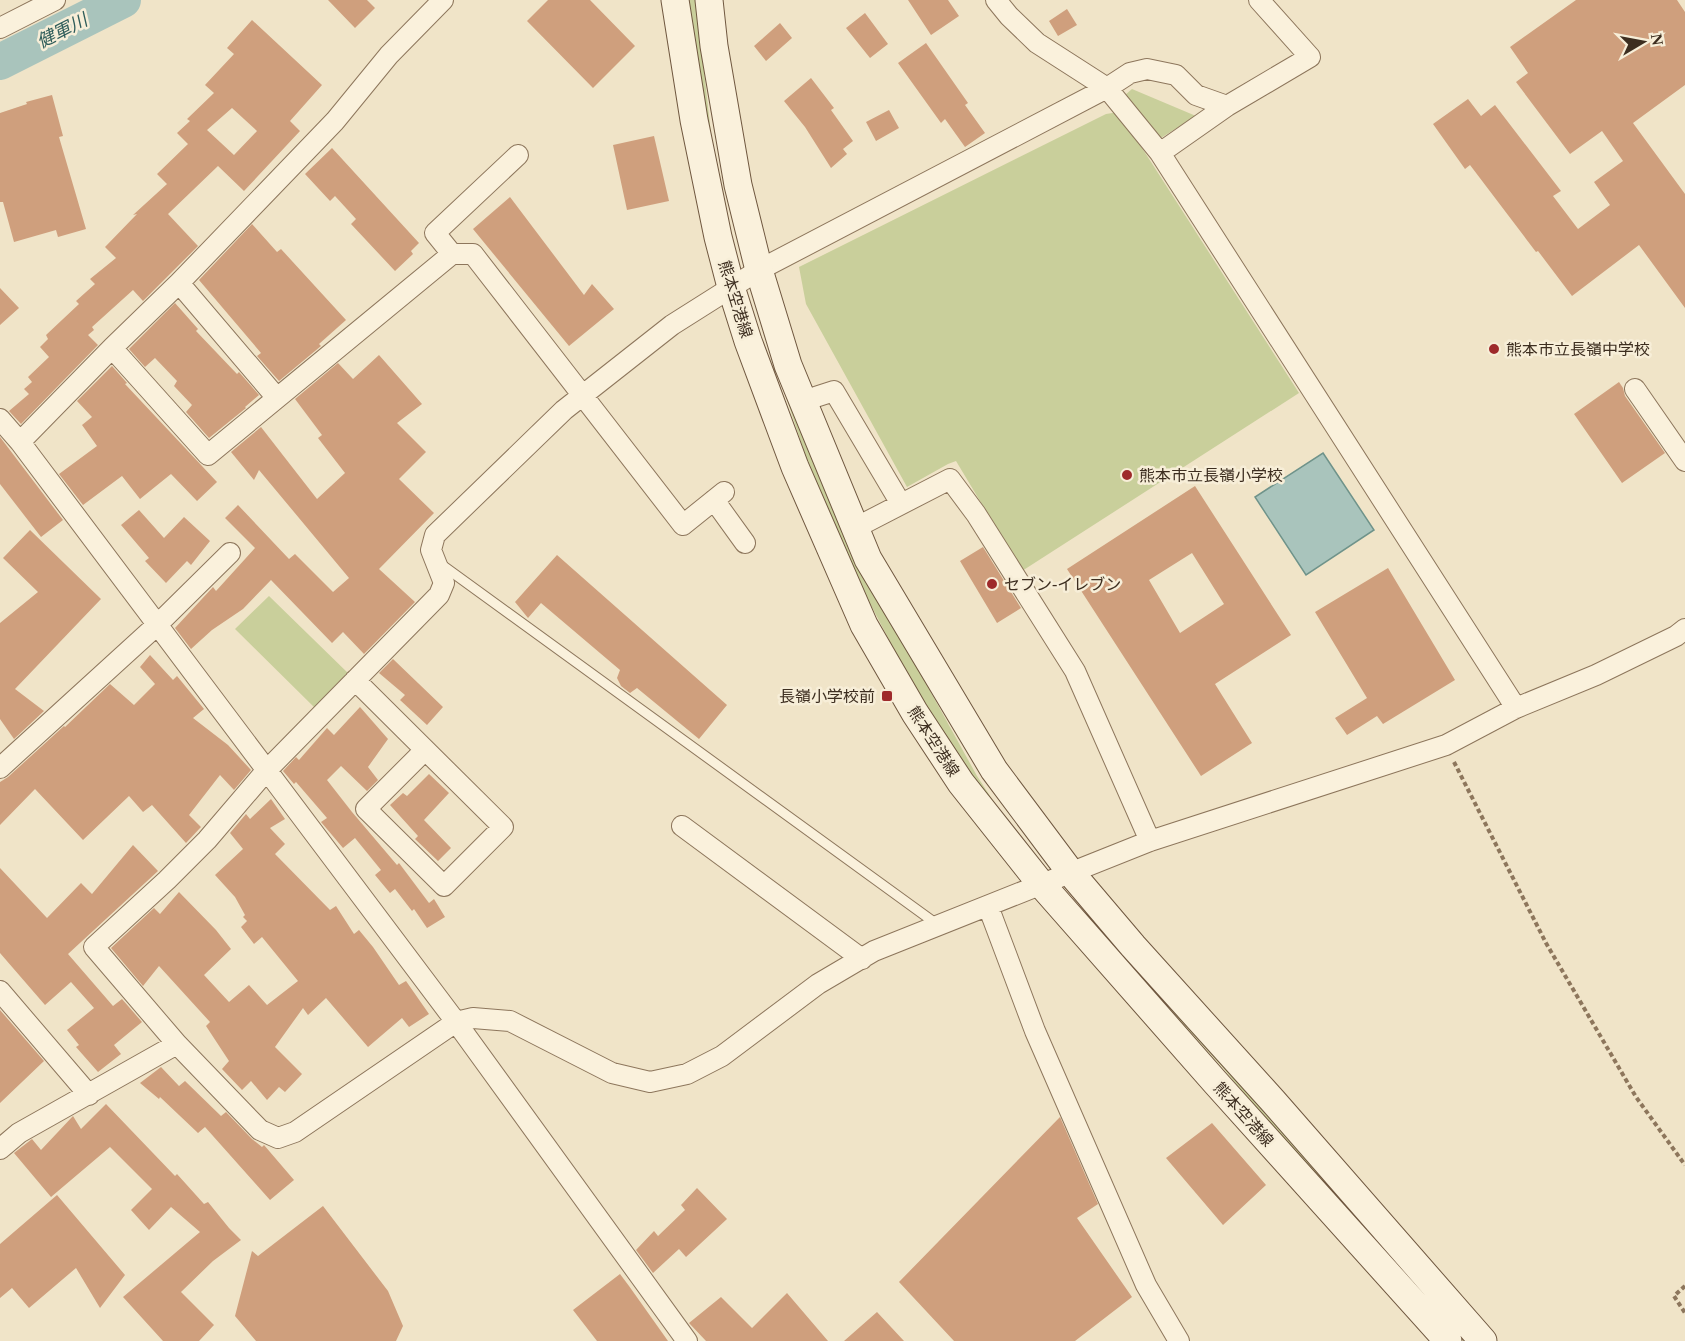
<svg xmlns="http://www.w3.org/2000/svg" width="1685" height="1341" viewBox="0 0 1685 1341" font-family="'Times New Roman','Noto Sans JP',serif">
<rect width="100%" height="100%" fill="#f0e4c8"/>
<path fill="#c9cf9b" d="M 685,0 L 696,0 L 714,160 L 728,219 L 725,220 L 710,160 Z
M 1132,89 L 1196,116 L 1156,141 L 1125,95 Z
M 1119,112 L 1299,393 L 1022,571 L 956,461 L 948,464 L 907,487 L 806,304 L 799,267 L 1106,114 Z
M 769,346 L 875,591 L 977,776 L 1009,825 L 1006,827 L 941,729 L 906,672 L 865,594 L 819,496 Z
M 269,596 L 351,676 L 317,710 L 235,629 Z
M 1115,944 L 1472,1341 L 1464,1341 L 1290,1150 L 1223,1068 L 1113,946 Z"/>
<path fill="#a9c4bc" stroke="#6f938a" stroke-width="1.5" d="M 1323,453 L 1374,530 L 1306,575 L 1255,497 Z"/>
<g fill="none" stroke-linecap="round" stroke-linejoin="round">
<path stroke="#a9c4bc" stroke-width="36" d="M 0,62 L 123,0"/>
</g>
<path fill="#cf9f7d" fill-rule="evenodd" d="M 328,0 L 367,0 L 375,8 L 355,28 Z
M 548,0 L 590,0 L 635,46 L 593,88 L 527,21 Z
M 908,0 L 948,0 L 959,16 L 931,35 Z
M 1576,0 L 1677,0 L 1685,12 L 1685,85 L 1633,123 L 1685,194 L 1685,308 L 1639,245 L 1572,296 L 1538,251 L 1536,252 L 1470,165 L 1465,169 L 1433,124 L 1468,99 L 1481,116 L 1495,105 L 1561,191 L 1553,196 L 1578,229 L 1610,205 L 1594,182 L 1623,161 L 1602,131 L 1570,154 L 1516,82 L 1528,73 L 1510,47 Z
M 1067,9 L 1077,25 L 1058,36 L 1049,21 Z
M 865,13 L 888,44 L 870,58 L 846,28 Z
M 252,20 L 322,85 L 290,121 L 300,131 L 244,191 L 218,166 L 168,214 L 198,246 L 143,301 L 133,290 L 92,327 L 94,330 L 88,335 L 98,345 L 21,424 L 9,411 L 29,394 L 24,389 L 32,382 L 28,377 L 49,357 L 40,347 L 48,339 L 46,335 L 79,304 L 76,301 L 95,284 L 90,279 L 116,258 L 105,247 L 137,214 L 133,215 L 167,184 L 157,174 L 188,144 L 177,133 L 190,121 L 187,119 L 214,93 L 205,85 L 234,54 L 227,48 ZM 232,108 L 257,131 L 234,155 L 207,130 Z
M 780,23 L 792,38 L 766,61 L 754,46 Z
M 926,43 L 968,103 L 965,105 L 985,133 L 965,147 L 945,119 L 941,123 L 898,63 Z
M 811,78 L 834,108 L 831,110 L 853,141 L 843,149 L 847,154 L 831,168 L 805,127 L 784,101 Z
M 52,95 L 63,136 L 59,137 L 86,229 L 58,237 L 56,230 L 14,242 L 3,202 L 0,202 L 0,113 L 27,104 L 26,102 Z
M 889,110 L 899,128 L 876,141 L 866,122 Z
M 654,136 L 669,201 L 627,210 L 613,145 Z
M 332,148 L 419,243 L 411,251 L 413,254 L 395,271 L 351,224 L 356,219 L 335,196 L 330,201 L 305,174 Z
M 510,197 L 584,295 L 592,284 L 614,309 L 569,346 L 473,229 Z
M 252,224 L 277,252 L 281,249 L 346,320 L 319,344 L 321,346 L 279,381 L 257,356 L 261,353 L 199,280 Z
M 0,288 L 19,308 L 0,325 Z
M 175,303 L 198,329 L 196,331 L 237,374 L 239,372 L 259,395 L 245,407 L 246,408 L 209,438 L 186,412 L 192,405 L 174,386 L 177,381 L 155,358 L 145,367 L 129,349 Z
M 379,355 L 422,404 L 397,423 L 426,452 L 399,479 L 434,513 L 379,569 L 415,602 L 364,654 L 343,632 L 332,643 L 271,580 L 243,609 L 212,630 L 191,649 L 175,628 L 213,587 L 216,591 L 255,548 L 225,518 L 238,505 L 289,559 L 295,554 L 333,592 L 349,578 L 259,470 L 254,480 L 231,452 L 261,427 L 317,499 L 345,473 L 318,438 L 322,435 L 295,399 L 338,363 L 353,379 Z
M 112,366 L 127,383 L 125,384 L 217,482 L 197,501 L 171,474 L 140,499 L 122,476 L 83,505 L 59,474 L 97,446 L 82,425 L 92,417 L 77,401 Z
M 1619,382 L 1623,388 L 1625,396 L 1665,453 L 1622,483 L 1574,414 Z
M 0,437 L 63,520 L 41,537 L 0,484 Z
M 1195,486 L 1291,635 L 1215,684 L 1252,743 L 1201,776 L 1067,569 ZM 1192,553 L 1224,604 L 1180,633 L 1149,580 Z
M 139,510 L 164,538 L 184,517 L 210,541 L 191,565 L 187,561 L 166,583 L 145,561 L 149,558 L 121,525 Z
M 30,530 L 101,599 L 15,689 L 44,711 L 14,739 L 0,719 L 0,623 L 38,592 L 3,558 Z
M 983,547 L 1021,608 L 997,623 L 960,561 Z
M 557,555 L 727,705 L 699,739 L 637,688 L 630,693 L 621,686 L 617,678 L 620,670 L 541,603 L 528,618 L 515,602 Z
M 1388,568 L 1455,680 L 1383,724 L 1377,716 L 1347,735 L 1335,718 L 1367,698 L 1315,612 Z
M 150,655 L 173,680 L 177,676 L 204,709 L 193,718 L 228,745 L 251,770 L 234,790 L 220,775 L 189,815 L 201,827 L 186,843 L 152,805 L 143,812 L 129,796 L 83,840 L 35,789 L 0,825 L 0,782 L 8,777 L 64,726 L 65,727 L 110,684 L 134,705 L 155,684 L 140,667 Z
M 393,659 L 443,707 L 427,725 L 400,700 L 405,695 L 379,673 Z
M 360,707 L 388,739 L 368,767 L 378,780 L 367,791 L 341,766 L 327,780 L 352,812 L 397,865 L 399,863 L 429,903 L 434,899 L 445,917 L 427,928 L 414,909 L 412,911 L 395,889 L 390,893 L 375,875 L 381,870 L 355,838 L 343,848 L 321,822 L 327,818 L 296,782 L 294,784 L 283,771 L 296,757 L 299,760 L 327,728 L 334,735 Z
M 429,774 L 449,793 L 424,820 L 451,848 L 438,861 L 415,839 L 418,836 L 390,805 L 403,793 L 407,796 Z
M 271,799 L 285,819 L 270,828 L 285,844 L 275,854 L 330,910 L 336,906 L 354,934 L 359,930 L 373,947 L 399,985 L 406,981 L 429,1014 L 409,1027 L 402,1018 L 368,1047 L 326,998 L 308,1015 L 303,1008 L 275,1047 L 302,1074 L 285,1092 L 279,1087 L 267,1100 L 251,1081 L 242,1090 L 222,1069 L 229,1061 L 206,1026 L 210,1022 L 159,966 L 143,986 L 111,948 L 154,908 L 160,914 L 179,892 L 216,930 L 231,949 L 204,975 L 229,1002 L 249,985 L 267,1005 L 298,981 L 262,937 L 254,944 L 241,927 L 247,921 L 243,917 L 245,915 L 235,897 L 215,875 L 243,849 L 230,833 L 246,814 L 250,819 Z
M 133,845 L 158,871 L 68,954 L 113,1006 L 122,999 L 142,1022 L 114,1045 L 121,1054 L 98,1072 L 76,1047 L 79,1045 L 67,1030 L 94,1008 L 71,982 L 45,1005 L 0,953 L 0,868 L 47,918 L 81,883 L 92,894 Z
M 0,1010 L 44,1061 L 0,1103 Z
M 161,1067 L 179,1086 L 185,1081 L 221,1116 L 226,1112 L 252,1139 L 262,1147 L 264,1145 L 294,1180 L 270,1200 L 205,1127 L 198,1133 L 160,1097 L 159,1099 L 140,1083 Z
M 106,1104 L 175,1176 L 177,1174 L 204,1204 L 208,1202 L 229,1228 L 241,1240 L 213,1261 L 181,1292 L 214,1325 L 199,1341 L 163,1341 L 123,1297 L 200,1232 L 171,1207 L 149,1230 L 131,1210 L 152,1189 L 110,1147 L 51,1197 L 14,1153 L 32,1139 L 41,1150 L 73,1116 L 81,1129 Z
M 1060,1117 L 1098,1204 L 1077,1218 L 1132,1297 L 1075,1341 L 954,1341 L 899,1282 Z
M 1212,1123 L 1266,1185 L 1223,1225 L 1166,1158 Z
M 697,1188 L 727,1219 L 686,1257 L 679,1249 L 653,1273 L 636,1250 L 654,1231 L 658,1236 L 685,1210 L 681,1205 Z
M 57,1195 L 125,1275 L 100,1308 L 76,1268 L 29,1308 L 12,1288 L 0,1298 L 0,1244 Z
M 323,1206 L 388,1291 L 403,1326 L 396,1341 L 256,1341 L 235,1316 L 252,1251 L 258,1256 Z
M 620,1274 L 629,1286 L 668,1341 L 597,1341 L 573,1310 Z
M 787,1293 L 828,1341 L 706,1341 L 689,1323 L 721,1297 L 752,1328 Z
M 877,1312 L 904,1341 L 844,1341 Z"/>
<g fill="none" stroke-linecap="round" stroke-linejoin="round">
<defs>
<path id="service" d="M 442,565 L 938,925"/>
<path id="minor" d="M 996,0 L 1009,16 L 1037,43 L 1107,88 L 1160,153 L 1516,708
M 0,28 L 55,0
M 1160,153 L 1227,106 L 1310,57 L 1259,0
M 452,254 L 435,233 L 518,155
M 179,283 L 277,398
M 112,348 L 208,455 L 452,254 L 473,254 L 683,525 L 724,492
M 1635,389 L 1685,461
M 803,401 L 834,391 L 901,504
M 0,419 L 20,442 L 456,1022 L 687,1341
M 20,442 L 112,348 L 179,283 L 335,121 L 389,55 L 443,0
M 714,500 L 745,543
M 855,528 L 950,479 L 976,514 L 1075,671 L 1150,841
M 355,680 L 503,827 L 444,886 L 366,809 L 425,750
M 0,768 L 157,625 L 230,553
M 682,826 L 862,959
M 988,906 L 1035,1031 L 1146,1285 L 1179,1341
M 0,991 L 89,1095
M 177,1044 L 94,947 L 167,880 L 207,840 L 266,771 L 439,595 L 444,583 L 431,550 L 435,535 L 564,410 L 672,325 L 759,270 L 1107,88 L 1130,73 L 1147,69 L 1176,75 L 1196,95 L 1227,106
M 0,1149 L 19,1133 L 177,1044 L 260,1130 L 278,1138 L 295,1132 L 456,1022 L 473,1018 L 510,1021 L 612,1073 L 650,1082 L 687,1074 L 722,1056 L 818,984 L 874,951 L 1150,841 L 1446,745 L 1516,708 L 1596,675 L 1676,636 L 1685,629"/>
<path id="secondary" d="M 675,0 L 694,120 L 718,237 L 731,287 L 748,341 L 795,467 L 864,625 L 915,713 L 961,783 L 1041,884 L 1216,1083 L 1448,1341
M 709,0 L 714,46 L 738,185 L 759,270 L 788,365 L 868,559 L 994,770 L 1071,873 L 1133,946 L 1273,1101 L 1483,1341"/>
</defs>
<use href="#service" stroke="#8d765c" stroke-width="11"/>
<use href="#minor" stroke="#8d765c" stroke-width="22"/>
<use href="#secondary" stroke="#6f573f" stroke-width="29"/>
<path stroke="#8d765c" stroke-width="4" stroke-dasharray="4.5 3" stroke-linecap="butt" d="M 1454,762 L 1546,943 L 1636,1097 L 1685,1165
M 1685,1286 L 1674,1296 L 1685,1313"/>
<use href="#service" stroke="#faf1dc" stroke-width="9"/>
<use href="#minor" stroke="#faf1dc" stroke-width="20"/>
<use href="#secondary" stroke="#faf1dc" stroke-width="27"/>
</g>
<g fill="#9e2a2b" stroke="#f7eed8" stroke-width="2">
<circle cx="1494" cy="349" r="6"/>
<circle cx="1127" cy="475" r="6"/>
<circle cx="992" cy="584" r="6"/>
<rect x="881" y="690" width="12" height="12" rx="3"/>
</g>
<g text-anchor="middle" stroke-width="5" stroke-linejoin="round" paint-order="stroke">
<g font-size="16" fill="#3d2e20" stroke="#f7eed8">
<text transform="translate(736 299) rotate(73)" y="6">熊本空港線</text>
<text transform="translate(934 741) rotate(57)" y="6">熊本空港線</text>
<text transform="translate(1244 1114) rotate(48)" y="6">熊本空港線</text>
</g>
<g font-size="16" fill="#3d2e20" stroke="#f7eed8" text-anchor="start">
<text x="1506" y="355">熊本市立長嶺中学校</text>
<text x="1139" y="481">熊本市立長嶺小学校</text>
<text x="1004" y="590">セブン-イレブン</text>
<text x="875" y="702" text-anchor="end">長嶺小学校前</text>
</g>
<g font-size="18" font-style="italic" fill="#2f5d5a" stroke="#f7eed8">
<text transform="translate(62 31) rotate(-27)" y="6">健軍川</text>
</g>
</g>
<g transform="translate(1643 42) rotate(80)" stroke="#f7eed8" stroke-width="4.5" paint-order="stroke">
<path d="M0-4.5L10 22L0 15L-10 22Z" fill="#3d2e20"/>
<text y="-9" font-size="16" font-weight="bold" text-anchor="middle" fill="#3d2e20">N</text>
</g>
</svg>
